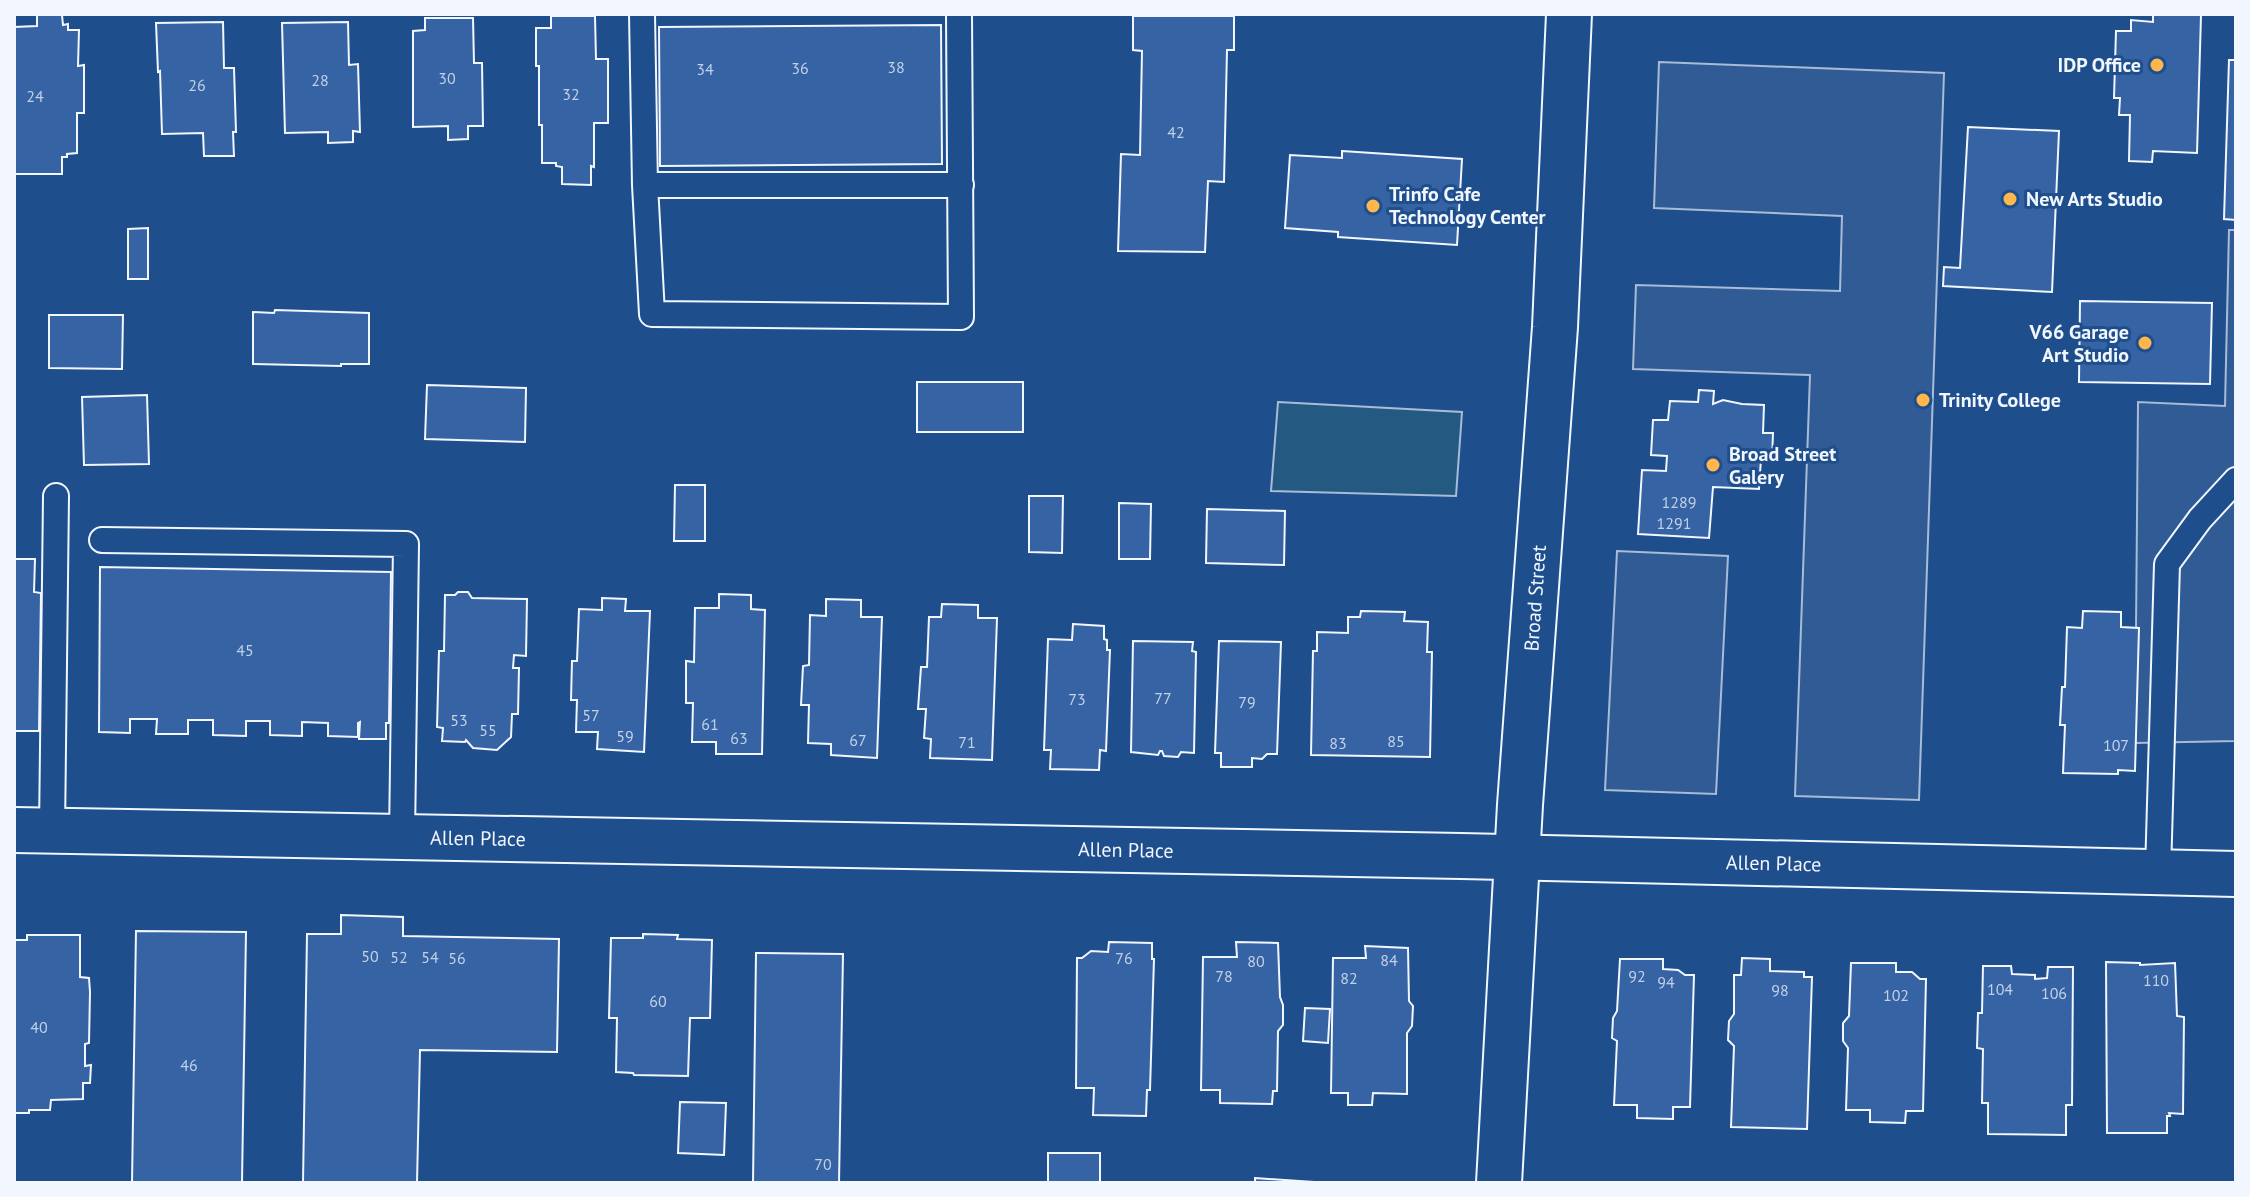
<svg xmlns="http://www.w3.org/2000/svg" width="2250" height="1197" viewBox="0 0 2250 1197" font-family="'PT Sans',sans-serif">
<rect width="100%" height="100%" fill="#1f4e8c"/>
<path fill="#245a82" stroke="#a8bbd7" stroke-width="2" d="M 1278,402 L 1462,412 L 1456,496 L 1271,491 Z"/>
<path fill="#305b95" stroke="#a8bbd7" stroke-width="2" d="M 1659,62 L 1944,73 L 1919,800 L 1795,796 L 1810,375 L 1633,369 L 1636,285 L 1840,291 L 1842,216 L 1654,208 Z
M 2229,230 L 2236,230 L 2236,741 L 2135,743 L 2138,402 L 2225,406 Z
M 1617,551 L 1728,556 L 1716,794 L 1605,790 Z"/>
<path fill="#3563a3" stroke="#f2f6ff" stroke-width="2" d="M 2153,14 L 2201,15 L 2197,153 L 2153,151 L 2152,162 L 2129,161 L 2130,115 L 2119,115 L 2120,98 L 2114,98 L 2116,31 L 2131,31 L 2131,20 L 2153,22 Z
M 37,15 L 62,15 L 63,25 L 68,24 L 68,30 L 79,30 L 78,66 L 84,65 L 84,113 L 77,113 L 77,153 L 67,154 L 67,157 L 62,157 L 62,174 L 15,174 L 14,27 L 37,26 Z
M 551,16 L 595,16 L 596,59 L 608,59 L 608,123 L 594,123 L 594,167 L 591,166 L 591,185 L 562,184 L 562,167 L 556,166 L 556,163 L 542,163 L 542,125 L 539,125 L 539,66 L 536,66 L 536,28 L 551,28 Z
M 1133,16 L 1234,16 L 1234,50 L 1227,50 L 1224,182 L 1208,181 L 1205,252 L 1118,251 L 1121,154 L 1140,155 L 1142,51 L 1133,50 Z
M 425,18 L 473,18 L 474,63 L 482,63 L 483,126 L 468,126 L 468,139 L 448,140 L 448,126 L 413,127 L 413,31 L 425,30 Z
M 223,22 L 224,68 L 234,68 L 236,132 L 233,132 L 234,156 L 204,156 L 203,133 L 162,134 L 160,71 L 158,72 L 156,23 Z
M 348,22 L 349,65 L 358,64 L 360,132 L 353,131 L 353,142 L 328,143 L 328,132 L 285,133 L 282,23 Z
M 941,25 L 942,164 L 660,166 L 659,27 Z
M 2229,60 L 2236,60 L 2236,220 L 2224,219 Z
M 1968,127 L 2059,131 L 2052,292 L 1943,286 L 1944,267 L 1960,268 Z
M 1342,151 L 1462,159 L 1457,245 L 1338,237 L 1338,232 L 1285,228 L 1290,155 L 1342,158 Z
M 148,228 L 148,279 L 128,279 L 128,229 Z
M 2080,301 L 2212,303 L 2210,384 L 2079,382 Z
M 275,310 L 369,313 L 369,364 L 341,364 L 341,366 L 253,364 L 253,312 L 274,313 Z
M 49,315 L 123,315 L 122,369 L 49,368 Z
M 917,382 L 1023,382 L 1023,432 L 917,432 Z
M 427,385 L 526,388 L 525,442 L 425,439 Z
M 1699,390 L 1714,391 L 1713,404 L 1723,400 L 1742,404 L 1764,405 L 1763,433 L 1773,433 L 1772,460 L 1761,459 L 1759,489 L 1713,487 L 1709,538 L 1638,534 L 1642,470 L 1666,471 L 1667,456 L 1651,455 L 1653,420 L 1668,420 L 1670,401 L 1698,402 Z
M 147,395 L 149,464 L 84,465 L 82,397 Z
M 675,485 L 705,485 L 705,541 L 674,541 Z
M 1029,496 L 1063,496 L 1062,553 L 1029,552 Z
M 1119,503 L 1151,504 L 1150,559 L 1119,559 Z
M 1207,509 L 1285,511 L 1284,565 L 1206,563 Z
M 14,559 L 35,559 L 34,592 L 41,593 L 39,731 L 14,731 Z
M 100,567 L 391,572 L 389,723 L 386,723 L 386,739 L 359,739 L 360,722 L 358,723 L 358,737 L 328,736 L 328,723 L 302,722 L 302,736 L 270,735 L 270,721 L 246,721 L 246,736 L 213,735 L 213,720 L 188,720 L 188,734 L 156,734 L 157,719 L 130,719 L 130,733 L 99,732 Z
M 458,592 L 468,592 L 472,598 L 527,599 L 526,656 L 514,655 L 513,668 L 519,668 L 518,714 L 512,714 L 511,737 L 497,750 L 473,748 L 466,740 L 465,742 L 442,741 L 443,728 L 437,727 L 439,651 L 444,651 L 445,595 L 455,595 Z
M 719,594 L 751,595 L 751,609 L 765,610 L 762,754 L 716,754 L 716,742 L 692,742 L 693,703 L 686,703 L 686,661 L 694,662 L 695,608 L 719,608 Z
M 602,598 L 626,599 L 625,611 L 650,611 L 644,752 L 597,749 L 598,732 L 576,732 L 577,700 L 571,700 L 572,661 L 577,661 L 579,609 L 602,610 Z
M 826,599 L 861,600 L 861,617 L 882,617 L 877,758 L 831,755 L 831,744 L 808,743 L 809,705 L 801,705 L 803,666 L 809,665 L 810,615 L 826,616 Z
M 942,604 L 978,605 L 978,618 L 997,618 L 992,760 L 930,758 L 931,739 L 924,738 L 926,709 L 918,709 L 921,667 L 927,667 L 929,617 L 941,617 Z
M 1361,611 L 1405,612 L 1404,621 L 1428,622 L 1427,652 L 1432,652 L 1430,757 L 1311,755 L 1313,651 L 1317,651 L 1317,632 L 1348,633 L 1348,617 L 1360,617 Z
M 2083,611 L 2121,612 L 2121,627 L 2139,628 L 2135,771 L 2118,770 L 2118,774 L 2063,773 L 2065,725 L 2060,725 L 2062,687 L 2065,687 L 2067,627 L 2082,628 Z
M 1073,624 L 1104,626 L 1104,639 L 1107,640 L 1107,650 L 1110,650 L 1106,751 L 1100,750 L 1099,770 L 1050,769 L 1051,750 L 1044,750 L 1048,639 L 1072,640 Z
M 1133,641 L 1193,642 L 1192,651 L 1196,652 L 1194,753 L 1181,752 L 1178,757 L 1164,756 L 1162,751 L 1160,751 L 1158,755 L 1131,752 Z
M 1219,641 L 1281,642 L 1277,754 L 1267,754 L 1262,759 L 1252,758 L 1252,767 L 1221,767 L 1221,753 L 1215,753 Z
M 341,915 L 403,917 L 403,936 L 559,939 L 557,1052 L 420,1050 L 417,1183 L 303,1183 L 307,934 L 341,934 Z
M 136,931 L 246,932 L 242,1183 L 132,1183 Z
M 643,934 L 678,935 L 677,939 L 712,940 L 710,1018 L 690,1018 L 688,1076 L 634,1075 L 633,1073 L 616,1072 L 617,1018 L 609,1018 L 611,938 L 643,938 Z
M 27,935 L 80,935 L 80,977 L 89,978 L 90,992 L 89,1043 L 85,1044 L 85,1066 L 91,1065 L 90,1083 L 83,1083 L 83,1099 L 51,1100 L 50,1110 L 29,1110 L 29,1113 L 14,1113 L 14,940 L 27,940 Z
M 1109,942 L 1152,943 L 1152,959 L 1154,959 L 1150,1090 L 1147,1090 L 1146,1116 L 1093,1115 L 1094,1088 L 1076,1088 L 1077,958 L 1082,958 L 1091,951 L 1108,952 Z
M 1236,942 L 1278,943 L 1280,997 L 1283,1005 L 1283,1025 L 1278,1031 L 1277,1091 L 1273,1091 L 1272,1104 L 1220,1103 L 1220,1090 L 1201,1090 L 1203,957 L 1237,957 Z
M 1365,946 L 1408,948 L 1409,1001 L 1413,1006 L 1412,1026 L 1407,1033 L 1407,1094 L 1373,1093 L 1372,1105 L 1348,1105 L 1348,1093 L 1331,1093 L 1333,958 L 1366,958 Z
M 756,953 L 843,954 L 839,1183 L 753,1183 Z
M 1742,958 L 1770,959 L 1770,971 L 1804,972 L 1804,977 L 1812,977 L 1807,1129 L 1731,1127 L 1734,1046 L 1728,1040 L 1729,1021 L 1734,1014 L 1734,975 L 1741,975 Z
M 1620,959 L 1663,959 L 1663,969 L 1678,970 L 1685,975 L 1694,975 L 1690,1107 L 1673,1107 L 1673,1119 L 1637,1118 L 1637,1105 L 1614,1105 L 1617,1041 L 1612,1038 L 1613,1018 L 1617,1011 Z
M 2106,962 L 2140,963 L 2140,965 L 2175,963 L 2177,1016 L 2184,1017 L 2183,1114 L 2169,1113 L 2170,1116 L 2167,1116 L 2167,1133 L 2107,1133 Z
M 1851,963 L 1896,963 L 1896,972 L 1912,972 L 1920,979 L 1926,979 L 1923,1111 L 1906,1111 L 1905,1123 L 1870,1122 L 1870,1110 L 1846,1110 L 1848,1048 L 1843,1041 L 1843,1023 L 1849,1016 Z
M 1983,966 L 2011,966 L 2012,974 L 2035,975 L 2035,979 L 2047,978 L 2048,967 L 2073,967 L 2072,1105 L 2066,1105 L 2066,1135 L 1988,1134 L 1988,1103 L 1982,1103 L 1983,1049 L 1977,1048 L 1978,1013 L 1982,1013 Z
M 1305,1008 L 1330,1009 L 1328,1043 L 1303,1041 Z
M 680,1102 L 726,1103 L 724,1155 L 678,1153 Z
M 1048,1153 L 1100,1153 L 1100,1183 L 1048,1183 Z
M 1255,1178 L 1329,1183 L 1243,1183 L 1255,1183 Z"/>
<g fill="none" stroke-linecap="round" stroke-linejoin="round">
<defs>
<path id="service" d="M 642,14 L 645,185 L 652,314 L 961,317 L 959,14
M 645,185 L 961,185
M 102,540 L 406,544 L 402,838
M 52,831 L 56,496
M 2158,872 L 2167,564 L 2200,519 L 2236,480"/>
<g id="minor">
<path id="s1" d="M 14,830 L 1461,856 L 2236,874"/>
</g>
<g id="secondary">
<path id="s2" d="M 1499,1183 L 1520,805 L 1555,327 L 1569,14"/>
</g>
</defs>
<use href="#service" stroke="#f2f6ff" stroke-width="28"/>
<use href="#minor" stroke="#f2f6ff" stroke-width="48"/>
<use href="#secondary" stroke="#f2f6ff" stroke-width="48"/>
<use href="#service" stroke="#1f4e8c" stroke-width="24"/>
<use href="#minor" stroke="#1f4e8c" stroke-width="44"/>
<use href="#secondary" stroke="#1f4e8c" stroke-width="44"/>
</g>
<g fill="#ffb74d" stroke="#1f4e8c" stroke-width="3">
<circle cx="2157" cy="65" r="8"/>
<circle cx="2010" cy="199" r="8"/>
<circle cx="1373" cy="206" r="8"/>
<circle cx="2145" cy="343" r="8"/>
<circle cx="1923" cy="400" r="8"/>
<circle cx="1713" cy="465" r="8"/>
</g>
<g text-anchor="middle" stroke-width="6" stroke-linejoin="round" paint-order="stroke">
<g font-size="16" fill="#c3d1e8">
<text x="896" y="73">38</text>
<text x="800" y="74">36</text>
<text x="705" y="75">34</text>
<text x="447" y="84">30</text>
<text x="320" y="86">28</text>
<text x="197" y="91">26</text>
<text x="571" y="100">32</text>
<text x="35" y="102">24</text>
<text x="1176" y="138">42</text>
<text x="1679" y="508">1289</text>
<text x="1674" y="529">1291</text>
<text x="245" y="656">45</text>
<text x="1163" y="704">77</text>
<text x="1077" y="705">73</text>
<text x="1247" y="708">79</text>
<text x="591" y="721">57</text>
<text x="459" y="726">53</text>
<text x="710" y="730">61</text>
<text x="488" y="736">55</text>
<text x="625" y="742">59</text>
<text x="739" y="744">63</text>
<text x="858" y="746">67</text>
<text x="1396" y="747">85</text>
<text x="967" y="748">71</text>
<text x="1338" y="749">83</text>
<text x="2116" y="751">107</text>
<text x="370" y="962">50</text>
<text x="399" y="963">52</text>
<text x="430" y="963">54</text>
<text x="457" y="964">56</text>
<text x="1124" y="964">76</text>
<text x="1389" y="966">84</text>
<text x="1256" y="967">80</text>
<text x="1224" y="982">78</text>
<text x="1637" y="982">92</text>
<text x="1349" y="984">82</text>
<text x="2156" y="986">110</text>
<text x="1666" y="988">94</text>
<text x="2000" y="995">104</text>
<text x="1780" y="996">98</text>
<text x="2054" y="999">106</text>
<text x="1896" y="1001">102</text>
<text x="658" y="1007">60</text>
<text x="39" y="1033">40</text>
<text x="189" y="1071">46</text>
<text x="823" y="1170">70</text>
</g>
<g font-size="20" font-weight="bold" fill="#f2f6ff" stroke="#1f4e8c" text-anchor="start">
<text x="2141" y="72" text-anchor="end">IDP Office</text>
<text x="1389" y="201">Trinfo Cafe<tspan x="1389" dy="23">Technology Center</tspan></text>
<text x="2026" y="206">New Arts Studio</text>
<text x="2129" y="339" text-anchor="end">V66 Garage<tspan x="2129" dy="23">Art Studio</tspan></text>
<text x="1939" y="407">Trinity College</text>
<text x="1729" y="461">Broad Street<tspan x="1729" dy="23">Galery</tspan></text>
</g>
<g font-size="20" fill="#f2f6ff" stroke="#1f4e8c">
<text dy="7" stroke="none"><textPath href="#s2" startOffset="586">Broad Street</textPath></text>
<text dy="7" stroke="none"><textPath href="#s1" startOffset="464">Allen Place</textPath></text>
<text dy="7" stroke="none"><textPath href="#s1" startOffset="1112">Allen Place</textPath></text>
<text dy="7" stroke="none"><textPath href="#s1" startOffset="1760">Allen Place</textPath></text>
</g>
</g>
<rect width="2250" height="1197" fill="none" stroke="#f2f6ff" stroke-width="32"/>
</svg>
